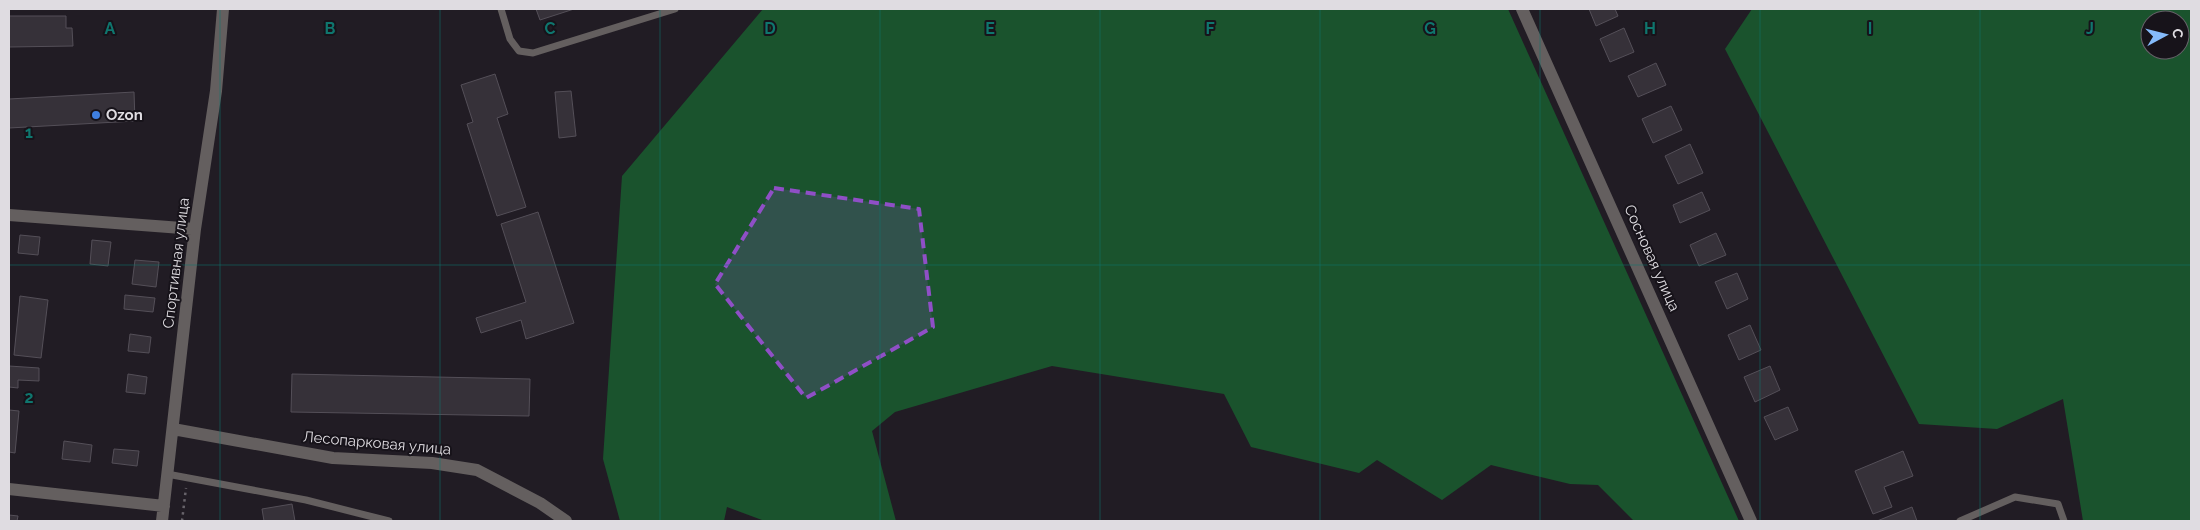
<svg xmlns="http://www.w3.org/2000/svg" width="2200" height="530" viewBox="0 0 2200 530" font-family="Raleway,sans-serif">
<rect width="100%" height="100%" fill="#211c24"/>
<path fill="#1a532d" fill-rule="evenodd" d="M 763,9 L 1508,9 L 1739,521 L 1634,521 L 1598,485 L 1570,484 L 1491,465 L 1442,500 L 1377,460 L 1359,473 L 1251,447 L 1224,394 L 1052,366 L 895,412 L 872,431 L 896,521 L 765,521 L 727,507 L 724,521 L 620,521 L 603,459 L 622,176 Z
M 1752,9 L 2191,9 L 2191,521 L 2083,521 L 2063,399 L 1997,429 L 1919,424 L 1725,49 ZM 2150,20 L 2180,20 L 2180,50 L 2150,50 Z"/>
<path fill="#363139" stroke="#544f58" d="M 536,9 L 574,9 L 540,20 Z
M 1589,9 L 1615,9 L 1618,16 L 1596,26 Z
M 9,16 L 66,16 L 66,28 L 72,28 L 73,46 L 9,47 Z
M 1624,28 L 1634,52 L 1610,62 L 1600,39 Z
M 1656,63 L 1666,85 L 1638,97 L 1628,76 Z
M 495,74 L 508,114 L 497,118 L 526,207 L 497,216 L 467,124 L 473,122 L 461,85 Z
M 571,91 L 576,136 L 559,138 L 555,92 Z
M 134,92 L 135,121 L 9,128 L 9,99 Z
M 1671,106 L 1682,130 L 1653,143 L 1642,119 Z
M 1690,144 L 1703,173 L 1678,184 L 1665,156 Z
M 1702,192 L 1710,210 L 1680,223 L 1673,205 Z
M 538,212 L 574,323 L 526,339 L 521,320 L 481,333 L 476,318 L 526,302 L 501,224 Z
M 1716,233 L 1726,255 L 1699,266 L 1690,245 Z
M 20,235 L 40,237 L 38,255 L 18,253 Z
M 92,240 L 111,242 L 108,266 L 90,264 Z
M 135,260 L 159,262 L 156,287 L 132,284 Z
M 1737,273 L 1748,299 L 1727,309 L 1715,282 Z
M 125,295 L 155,298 L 153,312 L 124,309 Z
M 20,296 L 48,300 L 41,358 L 14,355 Z
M 1750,325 L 1761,350 L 1739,360 L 1728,335 Z
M 130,334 L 151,337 L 149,353 L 128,351 Z
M 9,366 L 39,368 L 39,381 L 18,380 L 18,388 L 9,387 Z
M 1770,366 L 1780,390 L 1755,402 L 1744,377 Z
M 128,374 L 147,377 L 145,394 L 126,392 Z
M 292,374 L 530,379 L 529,416 L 291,412 Z
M 1788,407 L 1798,430 L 1775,440 L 1764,417 Z
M 9,410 L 19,411 L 15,453 L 9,452 Z
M 64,441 L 92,445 L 90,462 L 62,459 Z
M 114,449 L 139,451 L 137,466 L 112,463 Z
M 1903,451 L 1913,476 L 1884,487 L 1892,507 L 1873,514 L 1855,471 Z
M 292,504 L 295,521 L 264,521 L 262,509 Z
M 1912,507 L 1917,521 L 1877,521 Z
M 9,515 L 18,516 L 17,521 L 9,521 Z"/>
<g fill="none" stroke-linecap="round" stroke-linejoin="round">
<path stroke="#67636a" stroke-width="2.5" stroke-dasharray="2.5 4" stroke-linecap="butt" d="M 182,521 L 186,488"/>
<path stroke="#645f5f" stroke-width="7" d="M 501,9 L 510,39 L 519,51 L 533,53 L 675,9
M 167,474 L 306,500 L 389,521
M 1960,521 L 2015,497 L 2058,504 L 2064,521"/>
<path stroke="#645f5f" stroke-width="12" d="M 1522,9 L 1751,521
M 9,215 L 195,229
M 173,429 L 333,458 L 432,463 L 477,470 L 540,503 L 566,521
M 9,489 L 164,506
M 162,521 L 195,229 L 216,91 L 223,9"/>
</g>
<path fill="#8f4fc6" fill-opacity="0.2" stroke="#8f4fc6" stroke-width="4" stroke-dasharray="10 6" stroke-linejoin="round" d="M 774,188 L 919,209 L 933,327 L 806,398 L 715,284 Z"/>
<path fill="none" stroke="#0f766e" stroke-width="1" stroke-opacity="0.55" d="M 220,9 L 220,521M 440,9 L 440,521M 660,9 L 660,521M 880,9 L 880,521M 1100,9 L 1100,521M 1320,9 L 1320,521M 1540,9 L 1540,521M 1760,9 L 1760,521M 1980,9 L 1980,521M 9,265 L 2191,265"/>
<circle fill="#3f7fe0" stroke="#17131a" stroke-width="2" cx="96" cy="115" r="5"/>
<g text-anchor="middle" stroke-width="4" stroke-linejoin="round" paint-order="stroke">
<g font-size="15" font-weight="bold" fill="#dfdce1" stroke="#17131a" text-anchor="start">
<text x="106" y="120">Ozon</text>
</g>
<g font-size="15" fill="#dfdce1" stroke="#17131a">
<text transform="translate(1652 258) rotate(66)" y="5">Сосновая улица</text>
<text transform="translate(176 263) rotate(-83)" y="5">Спортивная улица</text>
<text transform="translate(377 443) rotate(5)" y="5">Лесопарковая улица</text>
</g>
</g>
<g font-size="16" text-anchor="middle" font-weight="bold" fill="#0f766e" stroke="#17131a" stroke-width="4" stroke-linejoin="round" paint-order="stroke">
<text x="110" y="34">A</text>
<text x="330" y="34">B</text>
<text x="550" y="34">C</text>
<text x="770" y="34">D</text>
<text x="990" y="34">E</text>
<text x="1210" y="34">F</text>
<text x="1430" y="34">G</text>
<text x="1650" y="34">H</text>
<text x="1870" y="34">I</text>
<text x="2090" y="34">J</text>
<text x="29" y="138">1</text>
<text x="29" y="403">2</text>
</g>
<rect width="2200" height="530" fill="none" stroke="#dfdce1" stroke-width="20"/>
<g transform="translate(2165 35) rotate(83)"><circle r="24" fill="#17131a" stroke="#67636a"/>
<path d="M0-4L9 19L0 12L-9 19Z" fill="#85bbfb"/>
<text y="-8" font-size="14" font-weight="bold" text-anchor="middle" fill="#dfdce1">С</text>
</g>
</svg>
